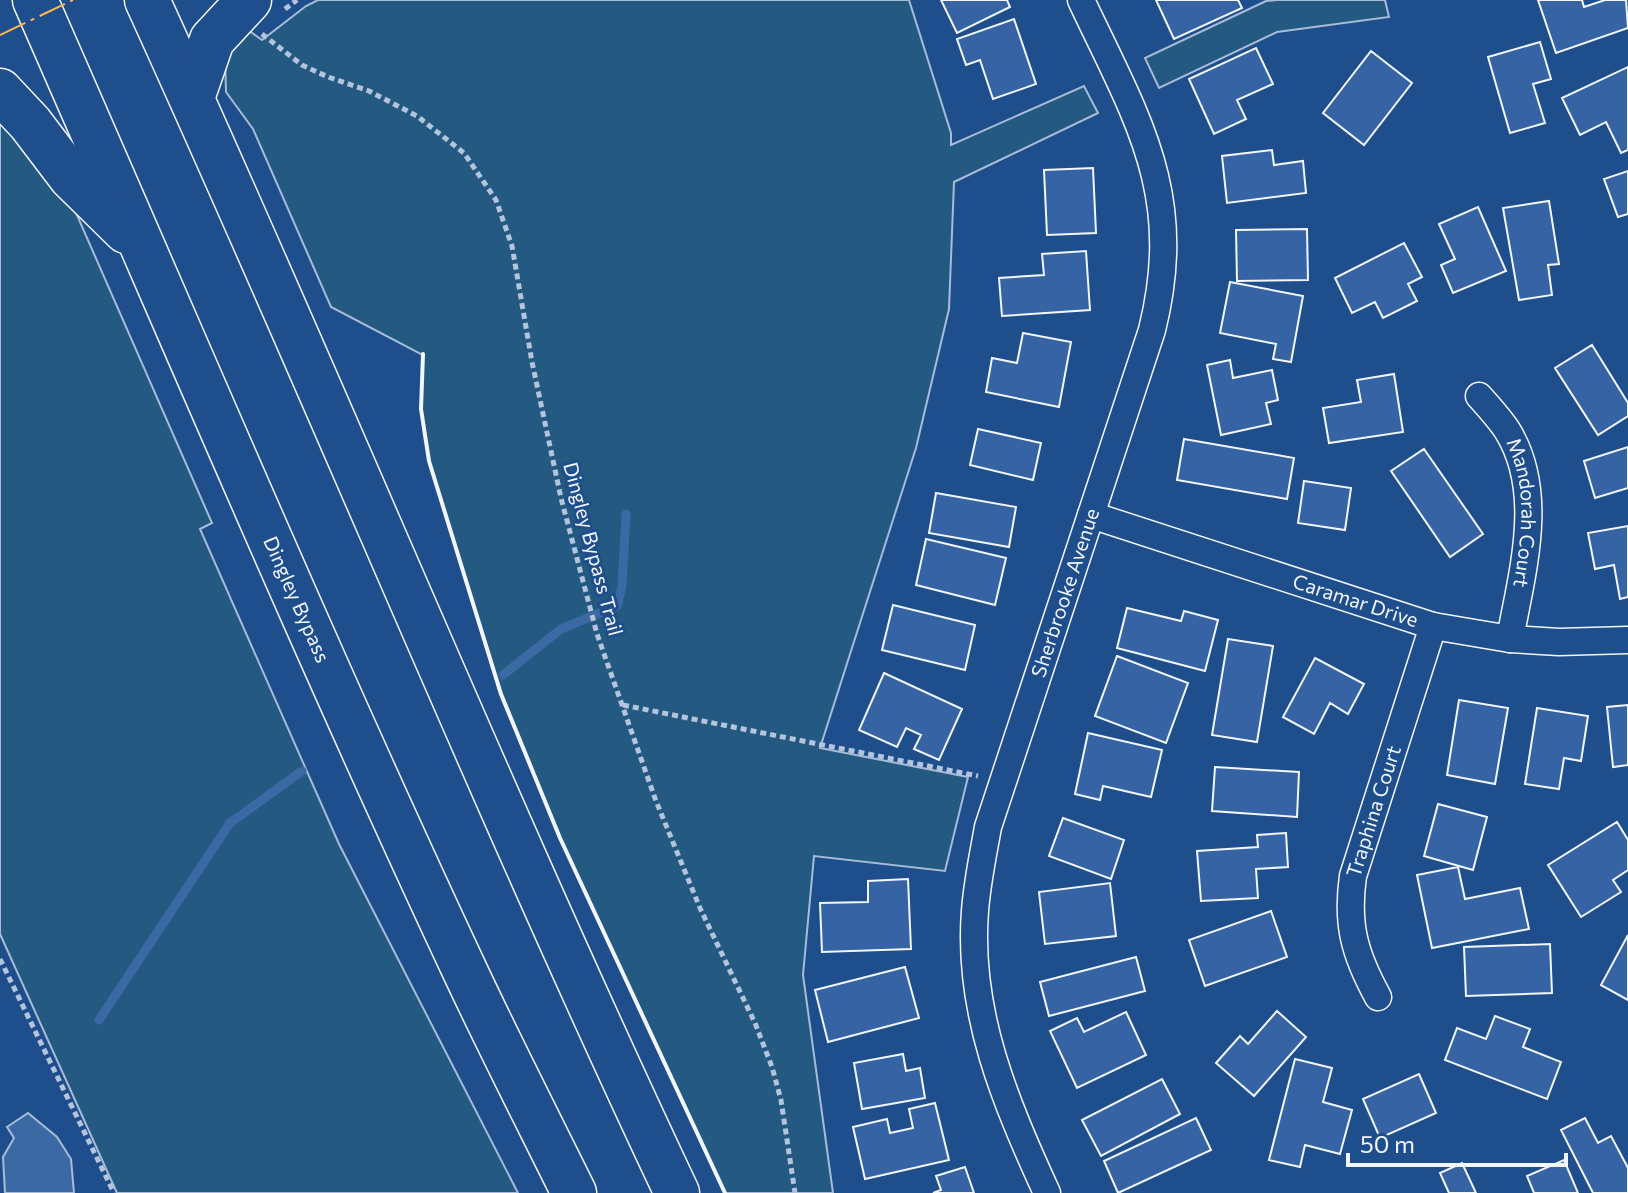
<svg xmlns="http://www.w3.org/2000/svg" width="1628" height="1193" viewBox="0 0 1628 1193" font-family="Commissioner,sans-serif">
<rect width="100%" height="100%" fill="#1f4e8c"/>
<path fill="#245a82" stroke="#a8bbd7" stroke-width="2" d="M 318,0 L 909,0 L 951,133 L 951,145 L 1084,86 L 1098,113 L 954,182 L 949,309 L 916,448 L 820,748 L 968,777 L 945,871 L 814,856 L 803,975 L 833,1193 L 725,1193 L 560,838 L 500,694 L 429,461 L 421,409 L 423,355 L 331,307 L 253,129 L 226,92 L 225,56 L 241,25 L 262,40 L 306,6 Z
M 1277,0 L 1385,0 L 1389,17 L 1277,32 L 1159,88 L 1145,58 L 1266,1 Z
M 0,111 L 66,190 L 212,523 L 200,529 L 339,844 L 518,1193 L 117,1193 L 0,934 Z"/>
<path fill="#3b69a3" stroke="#a8bbd7" stroke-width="2" d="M 28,1113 L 57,1137 L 71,1159 L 74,1193 L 5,1193 L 3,1157 L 14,1138 L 7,1127 Z"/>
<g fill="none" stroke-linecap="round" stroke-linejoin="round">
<path stroke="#3b69a3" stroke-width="9" d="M 503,675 L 561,629 L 617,606 L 622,587 L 626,514
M 99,1020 L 230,823 L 302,771"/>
</g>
<path fill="#3563a3" stroke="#f2f6ff" stroke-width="2" d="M 941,0 L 1007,0 L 1010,7 L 957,33 Z
M 1156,0 L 1238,0 L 1242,8 L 1174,39 Z
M 1538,0 L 1582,0 L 1584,7 L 1605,0 L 1626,0 L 1628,28 L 1556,53 Z
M 1014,19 L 1036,84 L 993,99 L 980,60 L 966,65 L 957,39 Z
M 1540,42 L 1551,79 L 1533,84 L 1545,123 L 1510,133 L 1488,57 Z
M 1256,48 L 1273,84 L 1237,100 L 1246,119 L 1214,134 L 1189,79 Z
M 1371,51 L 1412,83 L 1364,145 L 1323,113 Z
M 1628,67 L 1628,150 L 1621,153 L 1606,122 L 1580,135 L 1562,98 Z
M 1272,150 L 1274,165 L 1303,161 L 1306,193 L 1227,203 L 1222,156 Z
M 1093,168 L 1096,233 L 1047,235 L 1044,170 Z
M 1628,171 L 1628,214 L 1618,217 L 1604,179 Z
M 1549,201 L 1559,264 L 1548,265 L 1552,295 L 1519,300 L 1503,208 Z
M 1478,207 L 1506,271 L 1453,293 L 1441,265 L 1455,259 L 1439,224 Z
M 1307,229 L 1308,280 L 1237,281 L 1236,230 Z
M 1404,243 L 1422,277 L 1408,284 L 1417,301 L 1383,318 L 1375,302 L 1352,313 L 1335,278 Z
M 1086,251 L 1090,310 L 1002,316 L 999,278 L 1044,275 L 1042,254 Z
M 1230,282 L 1303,296 L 1291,362 L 1273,359 L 1276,344 L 1220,333 Z
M 1023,333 L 1071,342 L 1059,407 L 986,392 L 992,358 L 1017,363 Z
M 1592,345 L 1628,403 L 1628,416 L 1598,435 L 1555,368 Z
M 1230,360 L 1233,378 L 1272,370 L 1278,400 L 1266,403 L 1271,424 L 1221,435 L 1207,365 Z
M 1394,374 L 1403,432 L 1329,443 L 1323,408 L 1361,402 L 1357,380 Z
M 978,429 L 1041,443 L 1033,480 L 970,465 Z
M 1184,439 L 1294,458 L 1287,499 L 1177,480 Z
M 1628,447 L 1628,488 L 1595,498 L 1584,461 Z
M 1424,449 L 1483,534 L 1450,557 L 1391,471 Z
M 1304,481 L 1351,488 L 1345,530 L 1298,523 Z
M 936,493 L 1016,507 L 1009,547 L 929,533 Z
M 1628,526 L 1628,597 L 1620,599 L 1614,565 L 1595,569 L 1588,533 Z
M 926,539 L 1006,558 L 995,605 L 916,585 Z
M 893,605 L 975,625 L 965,670 L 882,650 Z
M 1127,608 L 1181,621 L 1184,611 L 1218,620 L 1205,671 L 1117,648 Z
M 1228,639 L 1273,646 L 1257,742 L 1212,735 Z
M 1117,656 L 1188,683 L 1166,743 L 1095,716 Z
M 1315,658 L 1364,684 L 1348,714 L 1330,703 L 1314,734 L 1283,717 Z
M 884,673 L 962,709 L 939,760 L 914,749 L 921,735 L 906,728 L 897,747 L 859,730 Z
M 1459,700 L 1508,708 L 1495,784 L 1447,775 Z
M 1628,705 L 1628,765 L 1613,767 L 1607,707 Z
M 1537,708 L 1588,716 L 1581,761 L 1564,758 L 1559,789 L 1525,784 Z
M 1088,733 L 1162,750 L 1151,797 L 1103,786 L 1100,800 L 1075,794 Z
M 1215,767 L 1299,772 L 1297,817 L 1212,811 Z
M 1438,804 L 1487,817 L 1473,870 L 1424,856 Z
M 1063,818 L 1124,840 L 1111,879 L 1049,856 Z
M 1617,822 L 1628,840 L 1628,870 L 1613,880 L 1621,892 L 1581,917 L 1548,865 Z
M 1286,833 L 1288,867 L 1256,869 L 1258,898 L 1201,901 L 1197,851 L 1258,847 L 1257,835 Z
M 1458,867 L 1465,899 L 1520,888 L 1529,929 L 1432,948 L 1417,875 Z
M 908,879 L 911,949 L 822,952 L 820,903 L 868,902 L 868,881 Z
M 1110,883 L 1116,936 L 1045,944 L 1039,892 Z
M 1271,911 L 1287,957 L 1205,986 L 1189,940 Z
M 1628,935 L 1628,1000 L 1601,985 Z
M 1550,944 L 1552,993 L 1466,996 L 1464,947 Z
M 1136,957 L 1145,991 L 1049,1016 L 1040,982 Z
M 905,967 L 919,1018 L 828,1042 L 815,990 Z
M 1277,1011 L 1306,1037 L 1254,1096 L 1216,1063 L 1240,1036 L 1248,1044 Z
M 1126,1012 L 1146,1055 L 1077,1088 L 1050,1031 L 1077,1018 L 1084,1032 Z
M 1495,1016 L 1530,1029 L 1523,1047 L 1561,1062 L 1547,1099 L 1445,1060 L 1457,1028 L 1486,1039 Z
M 903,1054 L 906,1071 L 920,1068 L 925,1098 L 862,1109 L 854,1063 Z
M 1295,1059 L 1332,1068 L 1323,1102 L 1352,1110 L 1340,1154 L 1305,1145 L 1300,1167 L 1269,1160 Z
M 1419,1074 L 1436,1113 L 1380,1138 L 1363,1099 Z
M 1162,1079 L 1180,1114 L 1101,1156 L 1082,1120 Z
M 935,1103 L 949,1160 L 865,1179 L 853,1127 L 887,1119 L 890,1133 L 913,1128 L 909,1109 Z
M 1196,1118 L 1211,1150 L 1118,1193 L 1104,1161 Z
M 1585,1118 L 1598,1143 L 1611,1136 L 1628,1168 L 1628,1193 L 1593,1193 L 1561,1130 Z
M 1564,1160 L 1578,1193 L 1534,1193 L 1527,1176 Z
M 1462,1163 L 1476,1193 L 1449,1193 L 1440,1173 Z
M 965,1167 L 974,1193 L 933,1193 L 941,1190 L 936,1176 Z"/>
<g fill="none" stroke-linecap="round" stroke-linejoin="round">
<defs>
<g id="street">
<path id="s1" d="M 1479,396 C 1489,407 1499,418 1507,430 C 1546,492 1522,572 1510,639"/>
<path id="s2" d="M 1091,515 L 1433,626 L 1510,639 L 1559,642 L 1628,640"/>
<path id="s3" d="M 1378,997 C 1355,955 1346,925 1353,876 L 1433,626"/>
<path id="s4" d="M 1047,1193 C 1006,1103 967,1013 975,911 C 977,883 983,855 988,827 L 1152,330 C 1186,193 1137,119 1081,0"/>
</g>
<g id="highway">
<path id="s5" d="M 35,0 C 177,323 314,649 464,969 C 499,1044 537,1118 574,1193"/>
<path d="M 147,0 C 328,396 491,799 677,1193"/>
<path d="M 0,91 L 30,123 L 71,177 L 126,231"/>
<path d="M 192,98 L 212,40 L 249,0"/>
</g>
</defs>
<use href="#street" stroke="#f2f6ff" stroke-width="29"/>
<use href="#highway" stroke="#f2f6ff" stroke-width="47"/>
<path stroke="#b3c4dc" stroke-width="5" stroke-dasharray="6 4" stroke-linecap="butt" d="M 285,9 L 297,0
M 262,34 L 302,65 L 328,77 L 369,91 L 417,116 L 464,153 L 496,200 L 512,246 L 532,362 L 561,498 L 597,634 L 656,801 L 700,908 L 755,1023 L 772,1067 L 781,1100 L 795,1193
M 623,705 L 978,776
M 0,959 L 114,1193"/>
<use href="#street" stroke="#1f4e8c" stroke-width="26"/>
<use href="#highway" stroke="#1f4e8c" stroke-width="44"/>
<path stroke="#f2f6ff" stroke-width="4" d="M 423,354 L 421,409 L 429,461 L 501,694 L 560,838 L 725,1193"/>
<path stroke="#ffb74d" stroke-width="2" stroke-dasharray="28 6 4 6" stroke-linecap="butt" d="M 0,35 L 73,0"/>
</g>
<g text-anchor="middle" stroke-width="6" stroke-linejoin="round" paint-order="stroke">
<g font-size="20" fill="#f2f6ff" stroke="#1f4e8c">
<text dy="7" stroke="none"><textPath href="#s1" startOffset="130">Mandorah Court</textPath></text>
<text transform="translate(593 549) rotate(75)" y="7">Dingley Bypass Trail</text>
<text dy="7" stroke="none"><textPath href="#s4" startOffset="626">Sherbrooke Avenue</textPath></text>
<text dy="7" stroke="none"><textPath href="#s5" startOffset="654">Dingley Bypass</textPath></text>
<text dy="7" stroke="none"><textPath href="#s2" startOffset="278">Caramar Drive</textPath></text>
<text dy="7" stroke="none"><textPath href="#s3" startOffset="194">Traphina Court</textPath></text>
</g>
</g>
<path d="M1348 1153v12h218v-12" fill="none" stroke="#f2f6ff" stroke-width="4"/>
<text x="1360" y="1153" font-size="24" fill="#f2f6ff" stroke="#1f4e8c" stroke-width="6" paint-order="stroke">50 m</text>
</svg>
